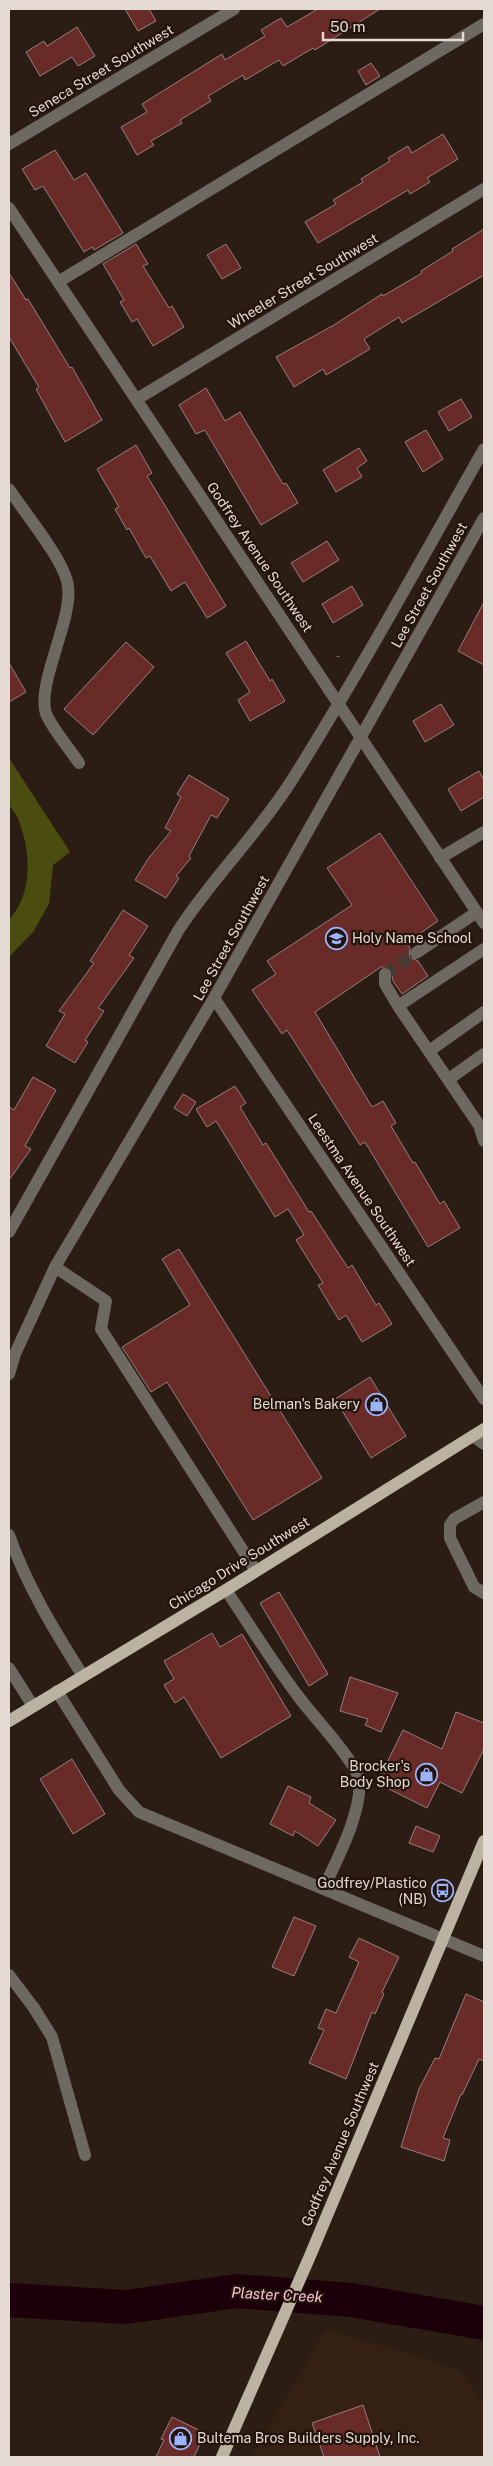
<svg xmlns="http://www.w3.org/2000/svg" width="493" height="2466" viewBox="0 0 493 2466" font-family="'Public Sans',sans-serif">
<rect width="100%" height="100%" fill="#2c1d14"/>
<path fill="#352113" d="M 326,2330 L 413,2354 L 461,2371 L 484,2404 L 484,2457 L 251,2457 Z"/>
<path fill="#4b4d10" d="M 9,758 L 70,852 L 53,865 L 49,904 L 33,932 L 9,957 L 9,920 C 33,894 31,852 19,821 C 17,815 12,810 9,804 C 6,795 9,769 9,758 Z"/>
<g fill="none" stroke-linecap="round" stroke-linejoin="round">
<path stroke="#1b0009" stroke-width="34" d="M 9,2300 L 126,2307 L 237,2291 L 351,2300 L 484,2323"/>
</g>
<path fill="#682b28" stroke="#977f7d" d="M 125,9 L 149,9 L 156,21 L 138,31 Z
M 318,9 L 380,9 L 315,50 L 313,48 L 283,66 L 279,60 L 245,80 L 243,75 L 208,96 L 211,101 L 180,120 L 182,123 L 151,141 L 154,145 L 137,155 L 121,127 L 147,112 L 142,104 L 222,54 L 225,60 L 265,36 L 261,30 L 281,18 L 287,27 Z
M 77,27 L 95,56 L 78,66 L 72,57 L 40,76 L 26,52 L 44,41 L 47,46 Z
M 371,63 L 380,76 L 366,85 L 358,71 Z
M 443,134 L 458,159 L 427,178 L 430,182 L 410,194 L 408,190 L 318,243 L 305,222 L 336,204 L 333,200 L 363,182 L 361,179 L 390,161 L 388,158 L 408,146 L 412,153 Z
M 55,150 L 74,180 L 86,173 L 123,233 L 94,250 L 92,247 L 84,252 L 43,186 L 35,190 L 22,169 Z
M 484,229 L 484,275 L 402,323 L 399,317 L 364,339 L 370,349 L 326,375 L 323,369 L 294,387 L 276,357 L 334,325 L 382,294 L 383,296 L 422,273 L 421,271 L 453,251 L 452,249 Z
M 136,244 L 148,264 L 143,266 L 169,308 L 172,306 L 184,327 L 153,346 L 137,319 L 132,322 L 120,302 L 124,300 L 103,264 Z
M 226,244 L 241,268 L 222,279 L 207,255 Z
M 9,273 L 26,300 L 28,299 L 70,368 L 72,367 L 102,420 L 65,442 L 36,389 L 39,387 L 9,337 Z
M 206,388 L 225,421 L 240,412 L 283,484 L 286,483 L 298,503 L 261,525 L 205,430 L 196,434 L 179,405 Z
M 461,399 L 472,417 L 449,431 L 438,412 Z
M 426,430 L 443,459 L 423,472 L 405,442 Z
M 136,445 L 152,473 L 147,476 L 226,606 L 207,618 L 185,582 L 171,591 L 150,556 L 146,558 L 129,528 L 127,530 L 115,509 L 119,507 L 97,469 Z
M 359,448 L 367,461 L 357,468 L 362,477 L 336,492 L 323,470 Z
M 327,541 L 339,560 L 303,582 L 291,563 Z
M 352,586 L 363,605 L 333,623 L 322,604 Z
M 484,602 L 484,665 L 458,651 Z
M 246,641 L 270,681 L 272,679 L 285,701 L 250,721 L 238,700 L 250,692 L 226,653 Z
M 126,642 L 154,667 L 93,735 L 64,709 Z
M 9,663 L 26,692 L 9,702 Z
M 441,704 L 454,725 L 425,742 L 413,721 Z
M 479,771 L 484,780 L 484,797 L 461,811 L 448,789 Z
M 189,775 L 229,799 L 217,818 L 211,815 L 189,856 L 191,858 L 176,876 L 179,878 L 166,898 L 135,880 L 148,859 L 171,831 L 165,828 L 181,797 L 177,794 Z
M 380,833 L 438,921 L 406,943 L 410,948 L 409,957 L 418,961 L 428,976 L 402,994 L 393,981 L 392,970 L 389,967 L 381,967 L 315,1012 L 372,1107 L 383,1101 L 396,1123 L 391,1126 L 413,1163 L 415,1162 L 440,1204 L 444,1201 L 460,1228 L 428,1247 L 365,1142 L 360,1145 L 287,1030 L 282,1034 L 252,990 L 276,974 L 267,961 L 352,905 L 327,868 Z
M 123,910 L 148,926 L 129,955 L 134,958 L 98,1008 L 104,1011 L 85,1040 L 88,1042 L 75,1063 L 46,1046 L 65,1014 L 59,1011 L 94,963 L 90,961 Z
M 33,1077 L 56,1090 L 25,1146 L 31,1149 L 9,1180 L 9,1107 L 14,1110 Z
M 235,1086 L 246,1103 L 240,1107 L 263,1145 L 266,1143 L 309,1212 L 311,1211 L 348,1268 L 352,1265 L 376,1305 L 379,1303 L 392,1324 L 362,1342 L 346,1315 L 339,1320 L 318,1285 L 323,1283 L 296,1240 L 304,1235 L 288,1209 L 275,1217 L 216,1121 L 207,1127 L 196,1109 Z
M 183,1094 L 196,1102 L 187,1116 L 174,1108 Z
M 179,1249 L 322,1478 L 253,1520 L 167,1382 L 151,1392 L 122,1347 L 190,1305 L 162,1259 Z
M 370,1377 L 406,1436 L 371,1458 L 335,1399 Z
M 279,1592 L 328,1674 L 309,1686 L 260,1603 Z
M 212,1633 L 220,1647 L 242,1634 L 291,1716 L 221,1758 L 184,1697 L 175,1703 L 164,1685 L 174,1679 L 164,1661 Z
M 350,1677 L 398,1693 L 381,1732 L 365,1725 L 368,1719 L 340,1711 Z
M 456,1712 L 484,1723 L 484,1749 L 462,1793 L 440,1782 L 427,1808 L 377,1783 L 403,1730 L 442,1749 Z
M 72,1759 L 105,1814 L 73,1834 L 40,1779 Z
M 288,1786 L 311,1797 L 309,1803 L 336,1820 L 318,1846 L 295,1831 L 293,1836 L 270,1824 Z
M 416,1826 L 440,1836 L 433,1852 L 409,1843 Z
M 294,1917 L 316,1926 L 294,1976 L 272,1967 Z
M 359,1938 L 399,1957 L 382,1992 L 384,1994 L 375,2014 L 372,2012 L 346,2079 L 309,2063 L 324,2030 L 318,2028 L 326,2009 L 336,2013 L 359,1962 L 349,1957 Z
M 466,1994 L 484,2002 L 484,2061 L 479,2059 L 462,2095 L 461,2094 L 443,2138 L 450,2140 L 444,2161 L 401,2147 L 419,2089 L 435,2058 L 439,2059 Z
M 363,2405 L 380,2457 L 324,2457 L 312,2423 Z
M 172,2417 L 205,2433 L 194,2457 L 156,2457 L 164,2440 L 161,2439 Z"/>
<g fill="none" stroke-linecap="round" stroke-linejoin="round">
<path stroke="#483931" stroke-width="12" stroke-dasharray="12 6" stroke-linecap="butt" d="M 385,974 L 416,953"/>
<path stroke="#887c74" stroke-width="3" stroke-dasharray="1 4" stroke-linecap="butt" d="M 338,657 L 339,653"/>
<path stroke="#6d6961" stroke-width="12" d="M 9,144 L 234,9
M 9,208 L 484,923
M 58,282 L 484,24
M 137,399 L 484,189
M 9,489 C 24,512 65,561 68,586 C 73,621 34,688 47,716 C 55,732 69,748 79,763
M 440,858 L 484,832
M 484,949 L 398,1006 L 479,1125 L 484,1141
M 416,953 L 477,912
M 385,974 L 385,984 L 398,1006
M 214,998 L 484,1399
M 429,1051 L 484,1012
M 449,1079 L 484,1054
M 9,1232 L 178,931 C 212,878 258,834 292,780 C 360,672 421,560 484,449
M 55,1267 L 106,1301 L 101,1329 L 256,1571
M 9,1374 L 15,1354 L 55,1267 L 214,998 L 484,518
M 473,1436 L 484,1444
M 484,1502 L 454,1519 L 450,1525 L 450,1538 L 474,1587 L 484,1593
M 9,1535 C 27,1586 54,1630 83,1676
M 226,1590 C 251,1627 274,1665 301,1700 C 314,1717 352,1758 358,1776 C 366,1805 336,1862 324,1887
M 9,1668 L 33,1706
M 57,1691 L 119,1790 L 139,1812 L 484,1956
M 9,1975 L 34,2008 L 52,2037 L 85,2155"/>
<path stroke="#bbb2a1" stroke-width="12" d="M 9,1721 L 226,1590 L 484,1429
M 222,2457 L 310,2256 L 484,1841"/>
</g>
<defs>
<symbol id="school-ring" viewBox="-11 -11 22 22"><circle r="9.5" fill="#23140b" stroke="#9bb4fd" stroke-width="1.5"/><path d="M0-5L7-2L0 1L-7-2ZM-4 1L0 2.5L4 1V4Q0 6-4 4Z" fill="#9bb4fd"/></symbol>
<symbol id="shop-ring" viewBox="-11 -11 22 22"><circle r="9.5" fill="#23140b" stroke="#9bb4fd" stroke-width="1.5"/><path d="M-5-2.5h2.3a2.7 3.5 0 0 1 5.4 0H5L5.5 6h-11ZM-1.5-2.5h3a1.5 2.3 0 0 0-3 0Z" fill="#9bb4fd"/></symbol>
<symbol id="bus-ring" viewBox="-11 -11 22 22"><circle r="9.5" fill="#23140b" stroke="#9bb4fd" stroke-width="1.5"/><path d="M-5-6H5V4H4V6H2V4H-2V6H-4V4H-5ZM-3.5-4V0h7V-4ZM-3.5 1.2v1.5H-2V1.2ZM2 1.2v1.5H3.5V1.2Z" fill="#9bb4fd"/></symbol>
</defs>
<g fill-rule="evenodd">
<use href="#school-ring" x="324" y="926" width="25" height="25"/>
<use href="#shop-ring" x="364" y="1392" width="25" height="25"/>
<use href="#shop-ring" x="414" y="1762" width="25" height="25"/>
<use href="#bus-ring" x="430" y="1878" width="25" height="25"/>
<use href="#shop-ring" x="168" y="2426" width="25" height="25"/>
</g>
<g text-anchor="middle" stroke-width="4.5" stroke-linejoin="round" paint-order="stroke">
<g font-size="14" fill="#e4dad3" stroke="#23140b">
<text transform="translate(101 71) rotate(-31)" y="5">Seneca Street Southwest</text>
<text transform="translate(303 281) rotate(-31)" y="5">Wheeler Street Southwest</text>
<text transform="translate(260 557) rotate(56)" y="5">Godfrey Avenue Southwest</text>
<text transform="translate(429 585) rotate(-61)" y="5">Lee Street Southwest</text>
<text transform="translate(231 938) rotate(-61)" y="5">Lee Street Southwest</text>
<text transform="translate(362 1190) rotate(56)" y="5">Leestma Avenue Southwest</text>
<text transform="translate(239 1563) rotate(-32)" y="5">Chicago Drive Southwest</text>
<text transform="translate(340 2144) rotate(-67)" y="5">Godfrey Avenue Southwest</text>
</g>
<g font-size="14" fill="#e4dad3" stroke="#23140b" text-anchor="end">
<text x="352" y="943" text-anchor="start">Holy Name School</text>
<text x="360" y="1409">Belman's Bakery</text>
<text x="410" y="1771">Brocker's<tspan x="410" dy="16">Body Shop</tspan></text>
<text x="427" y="1888">Godfrey/Plastico<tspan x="427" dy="16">(NB)</tspan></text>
<text x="197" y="2443" text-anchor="start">Bultema Bros Builders Supply, Inc.</text>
</g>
<g font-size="15" font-style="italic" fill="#fac0d4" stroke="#23140b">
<text transform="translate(277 2295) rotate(3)" y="5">Plaster Creek</text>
</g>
</g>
<rect width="493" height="2466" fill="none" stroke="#e4dad3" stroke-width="20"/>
<path d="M323 32v8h140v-8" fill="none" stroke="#e4dad3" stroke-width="2.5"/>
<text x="330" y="32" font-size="15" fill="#e4dad3" stroke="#23140b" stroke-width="4" paint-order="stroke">50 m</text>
</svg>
